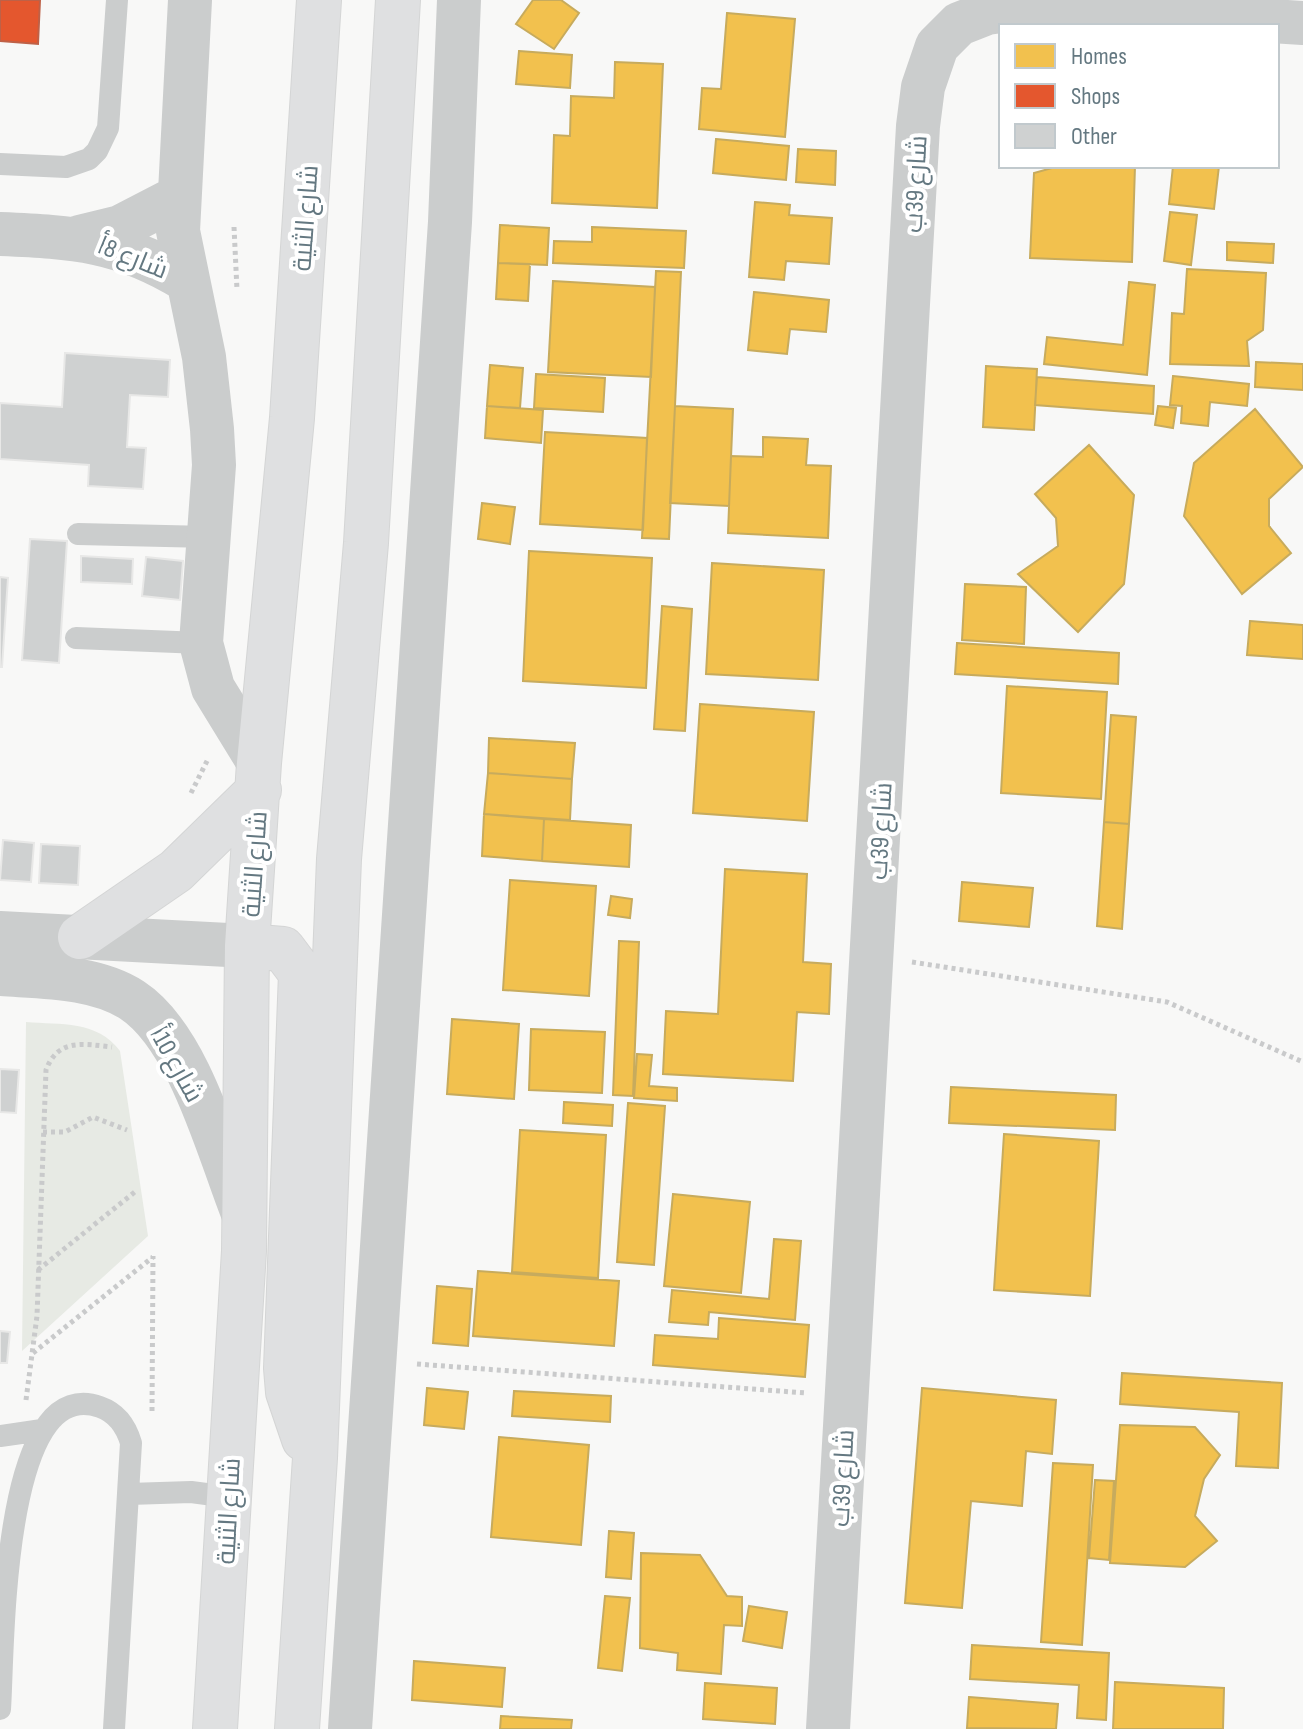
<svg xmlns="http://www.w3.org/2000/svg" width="1303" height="1729" viewBox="0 0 1303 1729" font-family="'Sofia Sans Condensed',Cairo,sans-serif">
<rect width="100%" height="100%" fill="#f8f8f7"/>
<path fill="#e7eae4" d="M 26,1022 C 61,1025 97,1020 120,1051 L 148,1236 L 22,1351 Z"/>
<path fill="#f2c14e" stroke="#c7ab5d" stroke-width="2" d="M 533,0 L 561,0 L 579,13 L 554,49 L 516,24 Z
M 727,13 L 795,19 L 785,137 L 699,129 L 702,88 L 721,89 Z
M 519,51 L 572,55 L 570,88 L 516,84 Z
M 615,62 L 663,64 L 657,208 L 552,203 L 554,135 L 570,136 L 571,96 L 614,98 Z
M 716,139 L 789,146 L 786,180 L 713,173 Z
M 798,149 L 836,151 L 835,185 L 796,182 Z
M 1059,166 L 1135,166 L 1132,262 L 1030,258 L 1034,173 Z
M 1173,166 L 1219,166 L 1214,209 L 1169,204 Z
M 755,202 L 790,205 L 789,215 L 832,218 L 829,264 L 786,261 L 784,280 L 749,277 Z
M 1170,212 L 1197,215 L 1191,265 L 1164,261 Z
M 500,225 L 549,228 L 547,265 L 498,263 Z
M 592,227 L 686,231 L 684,268 L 553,263 L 554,241 L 592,242 Z
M 1227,242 L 1274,244 L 1273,263 L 1227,260 Z
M 498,263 L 530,264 L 528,301 L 496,299 Z
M 1187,269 L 1266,273 L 1263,330 L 1247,341 L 1249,366 L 1170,364 L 1172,313 L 1184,314 Z
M 656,271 L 681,272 L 669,539 L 642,538 Z
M 553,281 L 655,287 L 651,377 L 548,372 Z
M 1129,282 L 1155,285 L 1147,375 L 1044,364 L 1047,337 L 1123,345 Z
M 754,292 L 829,300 L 826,332 L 790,329 L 787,354 L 748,350 Z
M 1256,362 L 1303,364 L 1303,390 L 1255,387 Z
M 490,365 L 523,368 L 520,408 L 487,406 Z
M 986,366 L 1037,369 L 1034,430 L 983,427 Z
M 536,374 L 605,378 L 603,412 L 534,408 Z
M 1173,376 L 1249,384 L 1247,406 L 1210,402 L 1208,426 L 1181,423 L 1182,406 L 1170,405 Z
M 1037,377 L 1154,386 L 1153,414 L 1035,405 Z
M 487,406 L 543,410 L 541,443 L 485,438 Z
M 675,406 L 733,409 L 729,506 L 670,503 Z
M 1158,406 L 1176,408 L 1173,428 L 1155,425 Z
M 1255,409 L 1303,467 L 1269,499 L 1269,526 L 1291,553 L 1242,594 L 1184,516 L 1194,463 Z
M 545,432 L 647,438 L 643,530 L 540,524 Z
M 763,437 L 808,439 L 806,465 L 831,466 L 828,538 L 728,533 L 731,456 L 763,457 Z
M 1089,445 L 1134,495 L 1124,584 L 1078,632 L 1018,574 L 1058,546 L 1056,518 L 1035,494 Z
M 482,503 L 515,507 L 510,544 L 478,539 Z
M 529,551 L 652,558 L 646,688 L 523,681 Z
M 712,563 L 824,570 L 818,680 L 706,674 Z
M 965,584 L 1026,587 L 1024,644 L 962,640 Z
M 662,606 L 692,609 L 685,731 L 654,729 Z
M 1250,621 L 1303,625 L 1303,659 L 1247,655 Z
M 957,643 L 1119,653 L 1118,684 L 955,674 Z
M 1007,686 L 1107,692 L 1101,799 L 1001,793 Z
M 700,704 L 814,712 L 807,821 L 693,813 Z
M 1111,715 L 1136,717 L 1129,824 L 1104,822 Z
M 489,738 L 575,743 L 572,779 L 488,773 Z
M 488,773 L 572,779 L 570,820 L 484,814 Z
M 484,814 L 544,819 L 542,861 L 482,856 Z
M 544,819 L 631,825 L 629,867 L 542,861 Z
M 1104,822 L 1129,824 L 1122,929 L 1097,926 Z
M 725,869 L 807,874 L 803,962 L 831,964 L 829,1014 L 797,1012 L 793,1081 L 663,1074 L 666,1011 L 718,1014 Z
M 510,880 L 596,886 L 589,996 L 503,990 Z
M 962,882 L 1033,888 L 1029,927 L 959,921 Z
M 611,896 L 632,899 L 630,918 L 608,915 Z
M 619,941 L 639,942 L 633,1096 L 613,1095 Z
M 452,1019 L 519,1024 L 514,1099 L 447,1094 Z
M 531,1029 L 605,1032 L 602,1093 L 529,1090 Z
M 637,1054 L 652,1055 L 649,1086 L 677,1088 L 677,1101 L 634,1098 Z
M 951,1087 L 1116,1095 L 1115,1130 L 949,1123 Z
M 564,1102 L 613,1105 L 612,1126 L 563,1123 Z
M 628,1103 L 665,1106 L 654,1265 L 617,1262 Z
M 520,1130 L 606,1135 L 598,1278 L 512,1272 Z
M 1004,1134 L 1099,1141 L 1090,1296 L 994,1290 Z
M 673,1194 L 750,1202 L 741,1293 L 664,1286 Z
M 774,1239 L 801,1241 L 795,1320 L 709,1312 L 708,1325 L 669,1322 L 672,1290 L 769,1299 Z
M 478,1271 L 619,1281 L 614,1346 L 473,1336 Z
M 437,1286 L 472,1289 L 468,1346 L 433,1343 Z
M 719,1318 L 809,1325 L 805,1377 L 653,1365 L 655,1335 L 718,1339 Z
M 1122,1373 L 1282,1383 L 1278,1468 L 1236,1466 L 1239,1412 L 1120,1404 Z
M 427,1388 L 468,1392 L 464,1429 L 424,1425 Z
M 922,1388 L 1056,1400 L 1052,1454 L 1026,1451 L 1022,1506 L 971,1501 L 962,1608 L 905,1603 Z
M 514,1391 L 611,1396 L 610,1422 L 512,1416 Z
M 1120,1425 L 1195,1427 L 1220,1455 L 1204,1479 L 1195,1516 L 1217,1541 L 1185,1567 L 1110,1563 Z
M 499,1437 L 589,1445 L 581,1545 L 491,1537 Z
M 1053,1463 L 1093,1465 L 1082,1645 L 1041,1642 Z
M 1095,1480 L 1114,1481 L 1109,1560 L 1089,1558 Z
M 609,1531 L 634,1533 L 631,1579 L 606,1577 Z
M 641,1553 L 700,1555 L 727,1596 L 742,1597 L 742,1626 L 724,1625 L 721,1674 L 677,1670 L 678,1653 L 640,1648 Z
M 605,1596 L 630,1598 L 622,1671 L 598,1668 Z
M 749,1606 L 787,1612 L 782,1648 L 743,1641 Z
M 972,1645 L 1109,1653 L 1106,1720 L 1077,1718 L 1079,1685 L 970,1679 Z
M 414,1661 L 505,1668 L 502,1707 L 412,1700 Z
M 1115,1682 L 1224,1688 L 1223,1729 L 1113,1729 Z
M 705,1683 L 777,1688 L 775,1724 L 703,1719 Z
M 969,1697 L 1058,1704 L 1056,1729 L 967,1728 Z
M 501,1716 L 572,1720 L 571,1729 L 500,1729 Z"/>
<path fill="#e4572e" stroke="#be6147" stroke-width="2" d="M 0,0 L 40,0 L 38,44 L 0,41 Z"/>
<path fill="#cfd1d1" stroke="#e8e8e7" stroke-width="2" d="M 65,353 L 170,360 L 168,397 L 130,395 L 127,447 L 146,448 L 143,489 L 88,486 L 89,465 L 0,459 L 0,403 L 62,407 Z
M 30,539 L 67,541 L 59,663 L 22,660 Z
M 81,556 L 133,559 L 132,584 L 81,582 Z
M 146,557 L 183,561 L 180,600 L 142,596 Z
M 0,577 L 8,578 L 2,667 L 0,667 Z
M 3,840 L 34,843 L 31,882 L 0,880 Z
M 41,844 L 80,846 L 78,885 L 39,883 Z
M 0,1069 L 19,1070 L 16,1113 L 0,1112 Z
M 0,1331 L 10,1332 L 7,1363 L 0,1363 Z"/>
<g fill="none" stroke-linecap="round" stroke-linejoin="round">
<defs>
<path id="secondary" d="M 80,937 L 176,871 L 259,790
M 247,946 L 283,949 L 301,973 L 286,1368 L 288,1392 L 304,1439
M 215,1729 L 244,1251 L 247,946 L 259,763 L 292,418 L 319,0
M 297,1729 L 315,1458 L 339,859 L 366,543 L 398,0"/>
</defs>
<use href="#secondary" stroke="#d4d5d5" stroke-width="46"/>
<path stroke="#c9cacb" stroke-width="5" stroke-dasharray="4 4" stroke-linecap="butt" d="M 234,227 L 237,290
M 191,793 L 208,759
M 912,962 L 1167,1002 L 1303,1062
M 43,1132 L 65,1132 L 93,1117 L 127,1130
M 38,1270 L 136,1191
M 33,1353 L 153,1257
M 417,1364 L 806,1393
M 26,1400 L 37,1316 L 46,1070 C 58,1038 83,1044 112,1047
M 152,1411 L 153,1256"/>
<path stroke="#cbcdcd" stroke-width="22" d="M 0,164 L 66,167 L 89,159 L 97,151 L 108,128 L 117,0
M 78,534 L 209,537
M 76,638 L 201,643
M 0,1436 L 42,1430
M 129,1494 L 191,1492 L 229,1497
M 0,1709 C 4,1655 0,1371 100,1407 C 117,1413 126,1426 131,1443 L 114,1729"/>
<path stroke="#cbcdcd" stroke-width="44" d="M 190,0 L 178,231 L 204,357 L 212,429 L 214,465 L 201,643 L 213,688 L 259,763
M 0,234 C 74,237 121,240 186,280
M 79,237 L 120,227 L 178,197
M 0,933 L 247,946
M 0,974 C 42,977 95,976 132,1000 C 190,1038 219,1154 244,1216
M 350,1729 L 450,222 L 459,0
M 828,1729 L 918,126 L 923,87 L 937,46 L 959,24 L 987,13 L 1035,6 L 1303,23"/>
<use href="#secondary" stroke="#dfe0e1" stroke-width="44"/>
</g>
<g text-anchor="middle" stroke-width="8" stroke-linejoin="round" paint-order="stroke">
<g font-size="26" fill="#647881" stroke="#fff">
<text transform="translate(915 184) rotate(-87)" y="9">شارع 39ب</text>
<text transform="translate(305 218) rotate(-86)" y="9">شارع الثنية</text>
<text transform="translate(133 257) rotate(22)" y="9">شارع 8أ</text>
<text transform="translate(880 831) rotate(-87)" y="9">شارع 39ب</text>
<text transform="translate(254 864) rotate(-86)" y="9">شارع الثنية</text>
<text transform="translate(177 1064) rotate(61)" y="9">شارع 10أ</text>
<text transform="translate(842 1478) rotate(-87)" y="9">شارع 39ب</text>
<text transform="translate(228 1511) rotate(-87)" y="9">شارع الثنية</text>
</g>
</g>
<rect x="999" y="24" width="280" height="144" fill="#ffffff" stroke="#c1c9cd" stroke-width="2"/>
<rect x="1015" y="44" width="40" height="24" fill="#f2c14e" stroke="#c1c9cd" stroke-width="2"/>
<text x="1071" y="64" font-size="24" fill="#647881">Homes</text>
<rect x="1015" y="84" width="40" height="24" fill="#e4572e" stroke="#c1c9cd" stroke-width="2"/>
<text x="1071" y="104" font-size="24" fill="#647881">Shops</text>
<rect x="1015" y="124" width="40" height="24" fill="#cfd1d1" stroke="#c1c9cd" stroke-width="2"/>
<text x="1071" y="144" font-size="24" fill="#647881">Other</text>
</svg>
